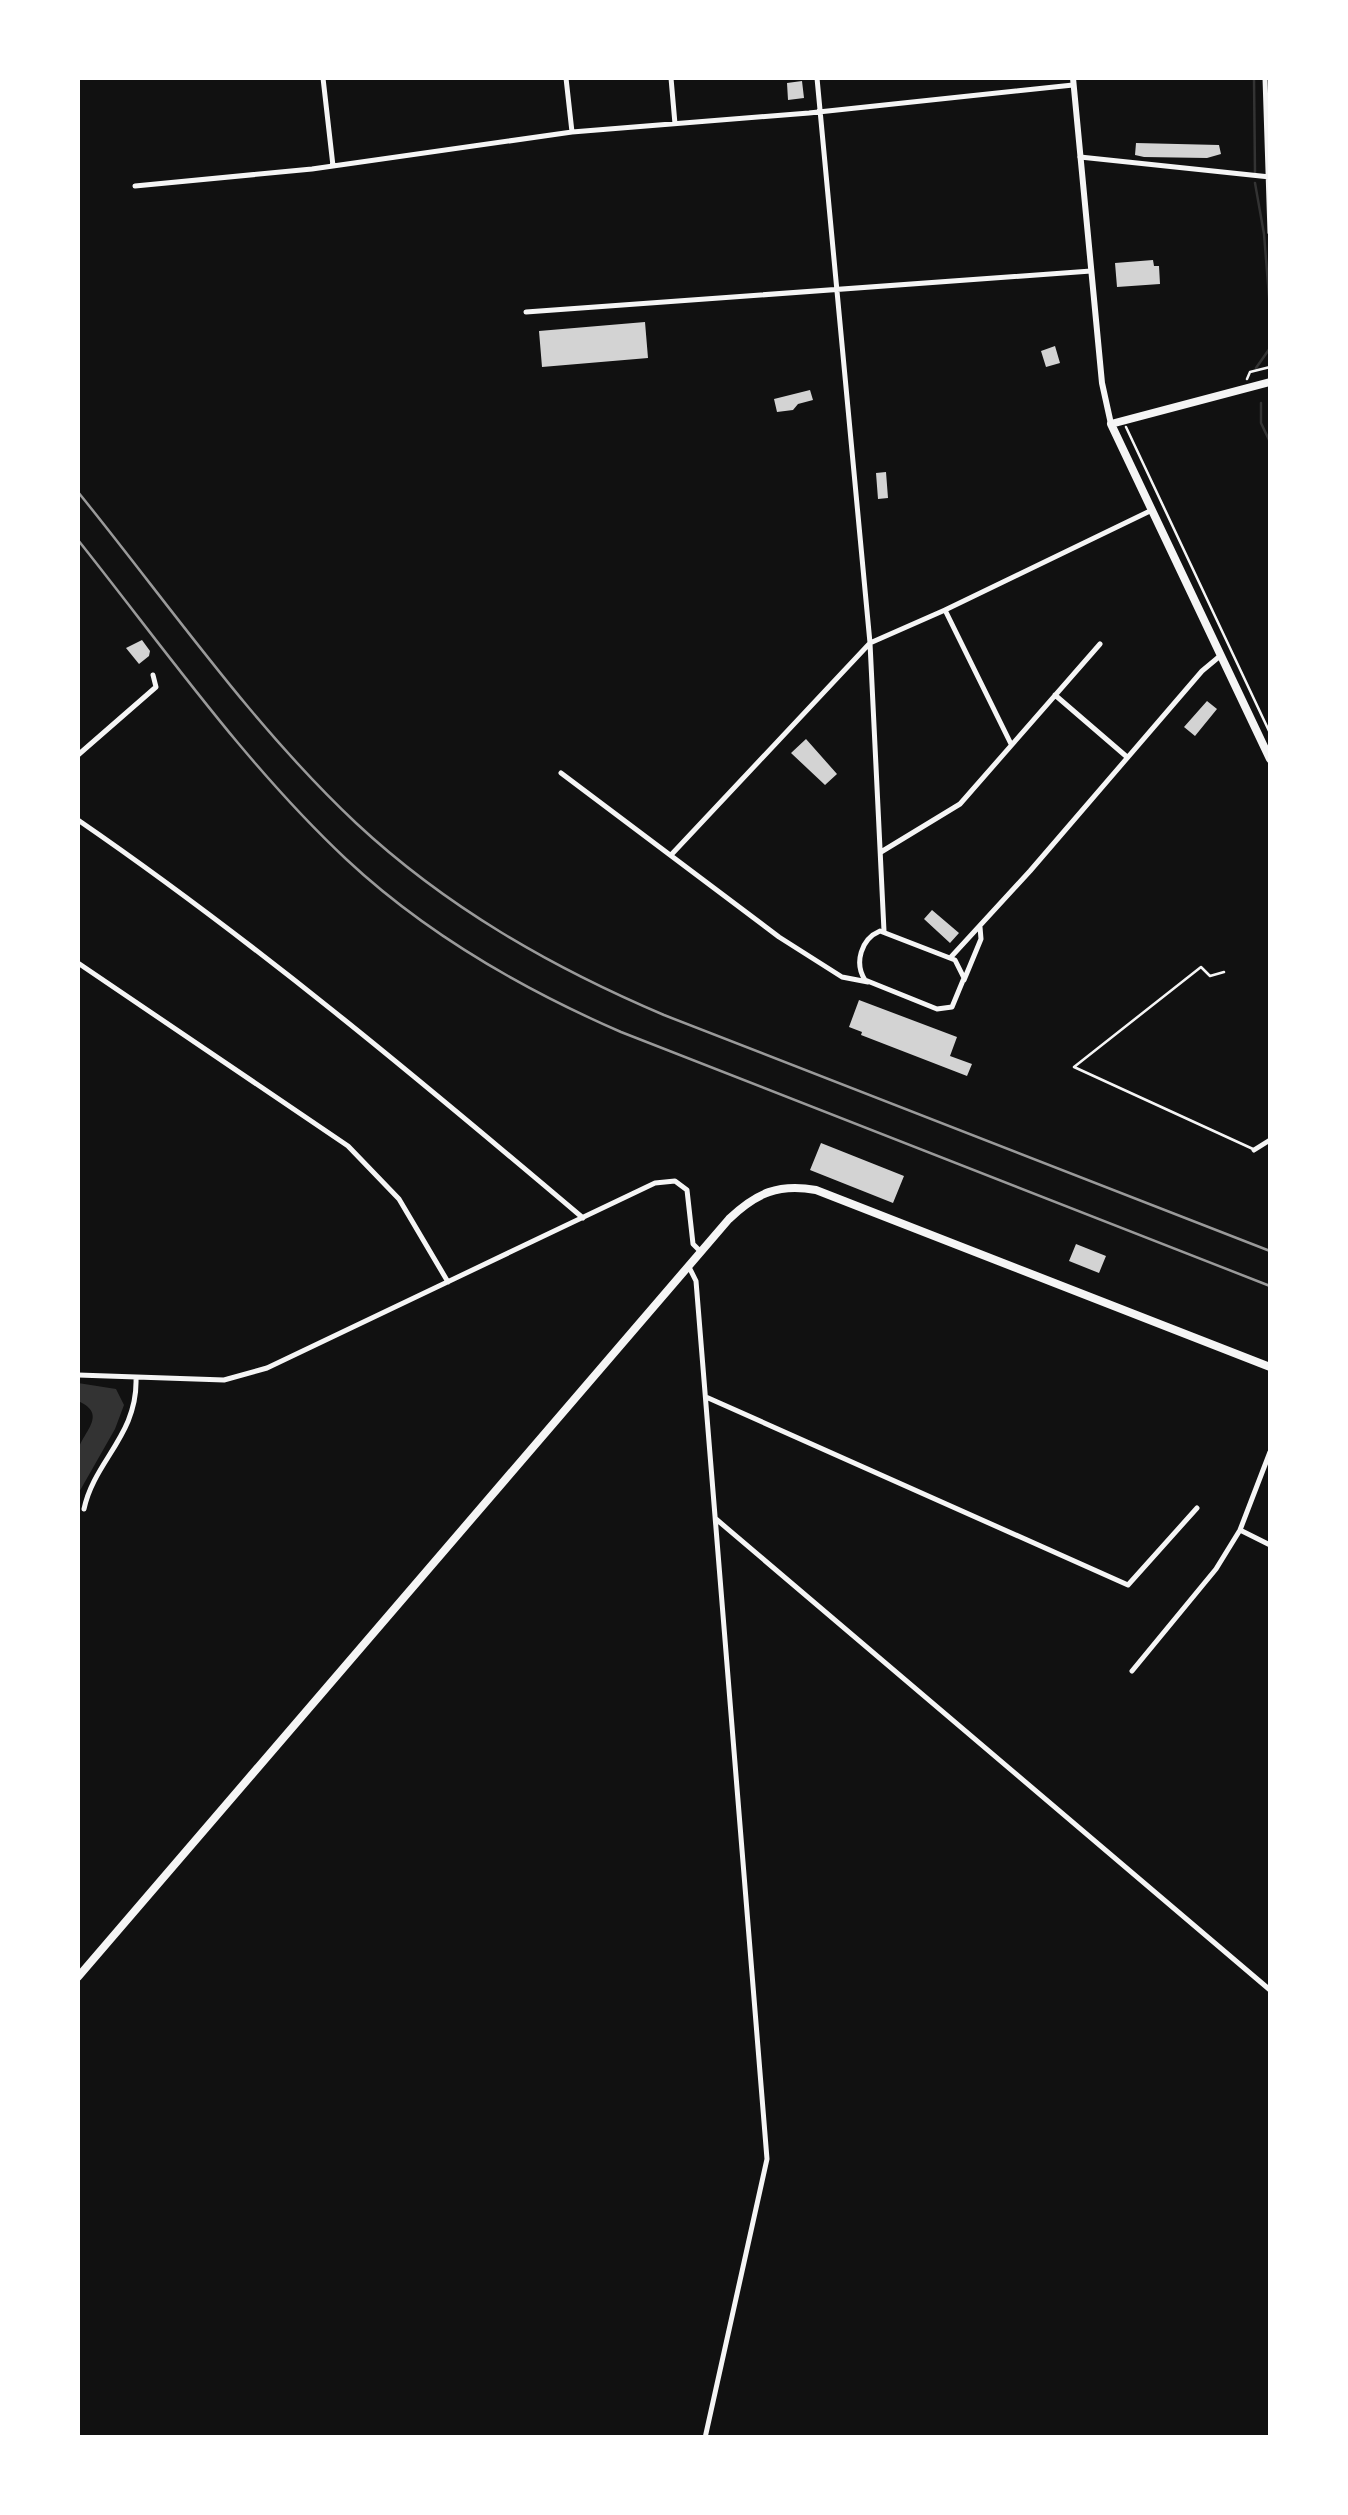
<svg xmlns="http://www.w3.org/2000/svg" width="1348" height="2515" viewBox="0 0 1348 2515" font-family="Lora,serif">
<rect width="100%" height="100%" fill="#111"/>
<path fill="#333" d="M 78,1383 L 116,1389 L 124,1405 L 115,1429 L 78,1494 C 77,1481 74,1462 78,1450 C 84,1431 108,1414 78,1401 Z"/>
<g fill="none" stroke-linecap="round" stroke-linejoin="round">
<path stroke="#333" stroke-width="2.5" d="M 1254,78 L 1255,173
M 1255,183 L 1264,234 L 1270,309
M 1256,368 L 1270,348
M 1261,403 L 1261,423 L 1270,442"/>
</g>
<path fill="#d3d3d3" d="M 802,81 L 804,98 L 788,100 L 787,83 Z
M 1136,143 L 1219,145 L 1221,154 L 1207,158 L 1144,157 L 1135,155 Z
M 1153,260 L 1154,266 L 1159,266 L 1160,284 L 1117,287 L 1115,263 Z
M 645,322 L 648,358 L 542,367 L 539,331 Z
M 1055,346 L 1060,363 L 1046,367 L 1041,351 Z
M 810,390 L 813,400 L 798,404 L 793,410 L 777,412 L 774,399 Z
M 886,472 L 888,498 L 878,499 L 876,473 Z
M 142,640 L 150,651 L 149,656 L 139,664 L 126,648 Z
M 1207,701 L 1217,709 L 1195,736 L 1184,727 Z
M 806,739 L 837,774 L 825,785 L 791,753 Z
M 932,910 L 959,933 L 950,943 L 924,919 Z
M 859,1000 L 957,1037 L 950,1056 L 972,1064 L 967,1076 L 861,1035 L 862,1032 L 849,1027 Z
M 821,1143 L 904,1176 L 893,1203 L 810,1170 Z
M 1076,1244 L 1106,1256 L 1099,1273 L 1069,1261 Z"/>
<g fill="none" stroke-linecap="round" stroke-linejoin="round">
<path stroke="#f5f5f5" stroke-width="2.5" d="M 1247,379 L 1250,372 L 1270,367
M 1126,427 L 1270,733"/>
<path stroke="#f5f5f5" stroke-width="2.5" d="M 1224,972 L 1210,976 L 1201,967 L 1074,1067 L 1253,1149"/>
<path stroke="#f5f5f5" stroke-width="5" d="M 323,78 L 333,166
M 566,78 L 572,132
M 671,78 L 675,124
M 817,78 L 870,643 L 884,931
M 1265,78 L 1270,233
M 1080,157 L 1270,177
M 135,186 L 312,169 L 572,132 L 809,113 L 1073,85
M 526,312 L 1091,271
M 945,610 L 1011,744
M 1055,695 L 1127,757
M 78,755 L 156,687 L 153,675
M 561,773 L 779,937 L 842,977 L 868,982
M 78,820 C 254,941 420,1080 583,1218
M 881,852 L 960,804 L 1100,644
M 671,855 L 870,643 L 945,610 L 1150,511
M 880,931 L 955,960 L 964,978 L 952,1007 L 937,1009 L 865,980 C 854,963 861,939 880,931 Z
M 951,957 L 1030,871 L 1202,671 L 1220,656
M 78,963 L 348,1146 L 399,1199 L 448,1282
M 964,980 L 981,939 L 980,927
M 1254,1150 L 1270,1140
M 689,1267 L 696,1281 L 767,2159 L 705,2438
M 78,1375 L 224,1380 L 267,1368 L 655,1183 L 675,1181 L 687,1190 L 693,1244 L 701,1252
M 706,1397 L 1128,1585 L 1197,1508
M 84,1509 C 94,1461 138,1435 136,1378
M 716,1519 L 1270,1990
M 1240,1530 L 1270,1545
M 1132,1671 L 1216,1569 L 1240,1530 L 1270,1452"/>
<path stroke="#f5f5f5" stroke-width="6" d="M 1073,78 L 1102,383 L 1111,424"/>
<path stroke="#f5f5f5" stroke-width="8" d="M 1270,382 L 1111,424 L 1270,759
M 78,1977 L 729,1219 C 756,1193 779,1183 816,1190 L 1270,1367"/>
<path stroke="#9a9a9a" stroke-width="2.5" d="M 78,492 C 168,603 251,724 356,823 C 446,907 551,967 664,1015 L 1270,1251
M 78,540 C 164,648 245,764 346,859 C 425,933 522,989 621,1032 L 1270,1286"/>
</g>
<rect width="1348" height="2515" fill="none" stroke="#ffffff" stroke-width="160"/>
</svg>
